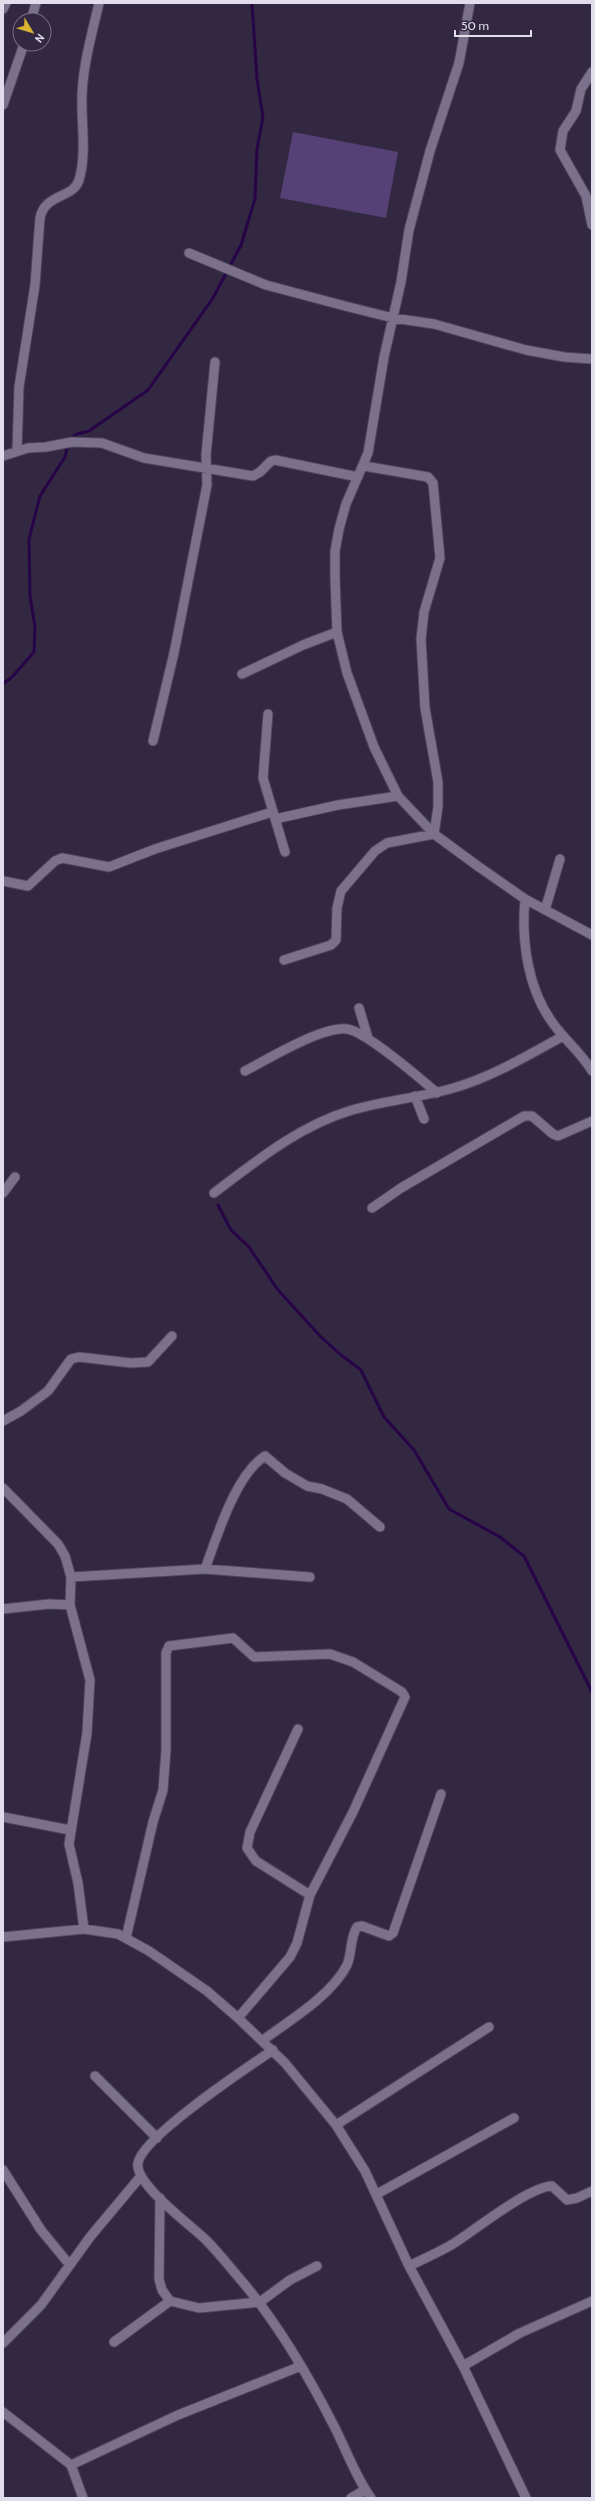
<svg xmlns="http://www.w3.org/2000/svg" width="595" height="2501" viewBox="0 0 595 2501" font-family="Cabin,sans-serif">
<rect width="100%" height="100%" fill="#322841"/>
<path fill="#554175" d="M 293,132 L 398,152 L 386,218 L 280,198 Z"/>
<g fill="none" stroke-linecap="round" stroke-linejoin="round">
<path stroke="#270447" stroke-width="3" d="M 70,439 L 77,434 L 89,431 L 148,390 L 213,298 L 241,245 L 255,199 L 257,149 L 263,117 L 257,79 L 252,3
M 3,684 L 12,677 L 34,652 L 35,627 L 30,596 L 29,539 L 40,496 L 65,457 L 68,445
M 218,1205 L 231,1230 L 249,1247 L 278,1290 L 321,1337 L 341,1355 L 361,1370 L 384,1417 L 414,1450 L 449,1509 L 500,1537 L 524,1556 L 592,1692"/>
<defs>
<path id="minor" d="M 470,3 L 459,63 L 430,151 L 409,230 L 401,282 L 384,357 L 368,453 L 346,504 L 339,529 L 335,551 L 335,578 L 337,632 L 347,673 L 374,747 L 398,796 L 434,834 L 479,867 L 525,899 L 592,935
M 3,9 L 6,3
M 31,20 L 36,3
M 592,72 L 581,89 L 576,111 L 563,131 L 560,150 L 586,196 L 592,225
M 3,105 L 24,44
M 189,253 L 266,285 L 345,306 L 393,318 L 434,324 L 526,350 L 564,357 L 592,359
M 17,451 L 19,387 L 35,285 L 40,218 C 45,193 73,199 79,180 C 87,153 81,123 82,96 C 83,64 92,34 99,3
M 3,456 L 28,448 L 46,447 L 72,442 L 102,443 L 144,458 L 253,476 L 260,472 L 271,461 L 275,460 L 358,477
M 242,674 L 303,645 L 337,632
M 268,714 L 263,778 L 285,852
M 153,741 L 174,653 L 207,485 L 206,455 L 215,362
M 275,819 L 338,805 L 398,796
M 3,881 L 28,886 L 55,861 L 62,858 L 109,867 L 155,849 L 272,812
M 525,899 C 521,941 528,992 555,1026 C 567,1042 582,1054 592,1071
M 545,910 L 560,859
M 284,960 L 331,945 L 336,940 L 337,908 L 341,891 L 375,851 L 387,843 L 434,834 L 438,807 L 438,782 L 425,708 L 421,639 L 424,612 L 440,558 L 433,483 L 428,477 L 364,466
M 359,1008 L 368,1038
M 245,1071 C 268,1059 322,1026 347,1029 C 365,1031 421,1079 437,1093
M 415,1096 L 424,1119
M 3,1193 L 15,1177
M 214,1193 C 255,1162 299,1126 349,1111 C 382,1101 417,1098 450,1089 C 490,1078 527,1056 563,1036
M 372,1208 L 401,1188 L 524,1116 L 532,1116 L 553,1134 L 558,1136 L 592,1121
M 3,1421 L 21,1411 L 48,1391 L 71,1359 L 79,1357 L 131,1363 L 148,1362 L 172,1336
M 3,1488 L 58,1544 L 65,1556 L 71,1577 L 70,1605 L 90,1680 L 87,1733 L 69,1844 L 78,1883 L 84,1929
M 205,1569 C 217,1537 235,1475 265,1456 L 285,1473 L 307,1486 L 322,1489 L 347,1499 L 380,1527
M 71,1577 L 205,1569 L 310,1577
M 3,1609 L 49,1604 L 70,1605
M 298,1729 L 250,1832 L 247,1848 L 256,1861 L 310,1895
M 3,1817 L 70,1830
M 3,1937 L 84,1929 L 118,1934 L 149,1951 L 207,1991 L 238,2018 L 285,2063 L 336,2125 L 365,2171 L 409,2266 L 463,2366 L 526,2498
M 126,1938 L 153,1822 L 163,1790 L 166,1750 L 166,1653 L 169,1646 L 233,1638 L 254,1657 L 330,1654 L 353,1662 L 402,1692 L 405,1697 L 353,1812 L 310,1895 L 297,1943 L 290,1957 L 238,2018
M 263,2040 C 289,2021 332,1995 347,1965 C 352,1954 350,1937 357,1927 L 362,1926 L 389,1936 L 393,1933 L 441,1794
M 273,2050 C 248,2067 142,2137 138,2163 C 134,2184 192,2226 206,2240 C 218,2252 229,2266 240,2279 C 278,2323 308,2375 334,2426 C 346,2449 356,2478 371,2498
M 95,2076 L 157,2138
M 336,2125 L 489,2027
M 3,2170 L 41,2230 L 69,2264
M 377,2194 L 514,2118
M 160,2198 L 159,2279 L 162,2290 L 170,2301
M 409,2266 C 424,2259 439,2252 453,2244 C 475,2230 528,2187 552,2186 L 567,2200 L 577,2198 L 592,2191
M 114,2342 L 170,2301 L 199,2308 L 260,2302 L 290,2280 L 317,2266
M 3,2343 L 41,2305 L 90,2237 L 141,2176
M 463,2366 L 520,2333 L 592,2301
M 3,2412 L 71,2465 L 83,2498
M 71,2465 L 178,2415 L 301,2366
M 351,2498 L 365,2490"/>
</defs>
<use href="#minor" stroke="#4e465a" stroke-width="11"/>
<use href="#minor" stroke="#7b718d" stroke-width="9"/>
</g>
<rect width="595" height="2501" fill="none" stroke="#e2dded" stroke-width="8"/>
<g transform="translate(32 32) rotate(128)"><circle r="19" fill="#322841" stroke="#787086"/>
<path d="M0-3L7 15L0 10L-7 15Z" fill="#dab333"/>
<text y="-6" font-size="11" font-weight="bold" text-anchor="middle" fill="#e2dded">N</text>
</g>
<path d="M455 30v6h76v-6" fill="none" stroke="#e2dded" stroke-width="2"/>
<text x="461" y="30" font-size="12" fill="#e2dded" stroke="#322841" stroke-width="3" paint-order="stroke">50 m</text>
</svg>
